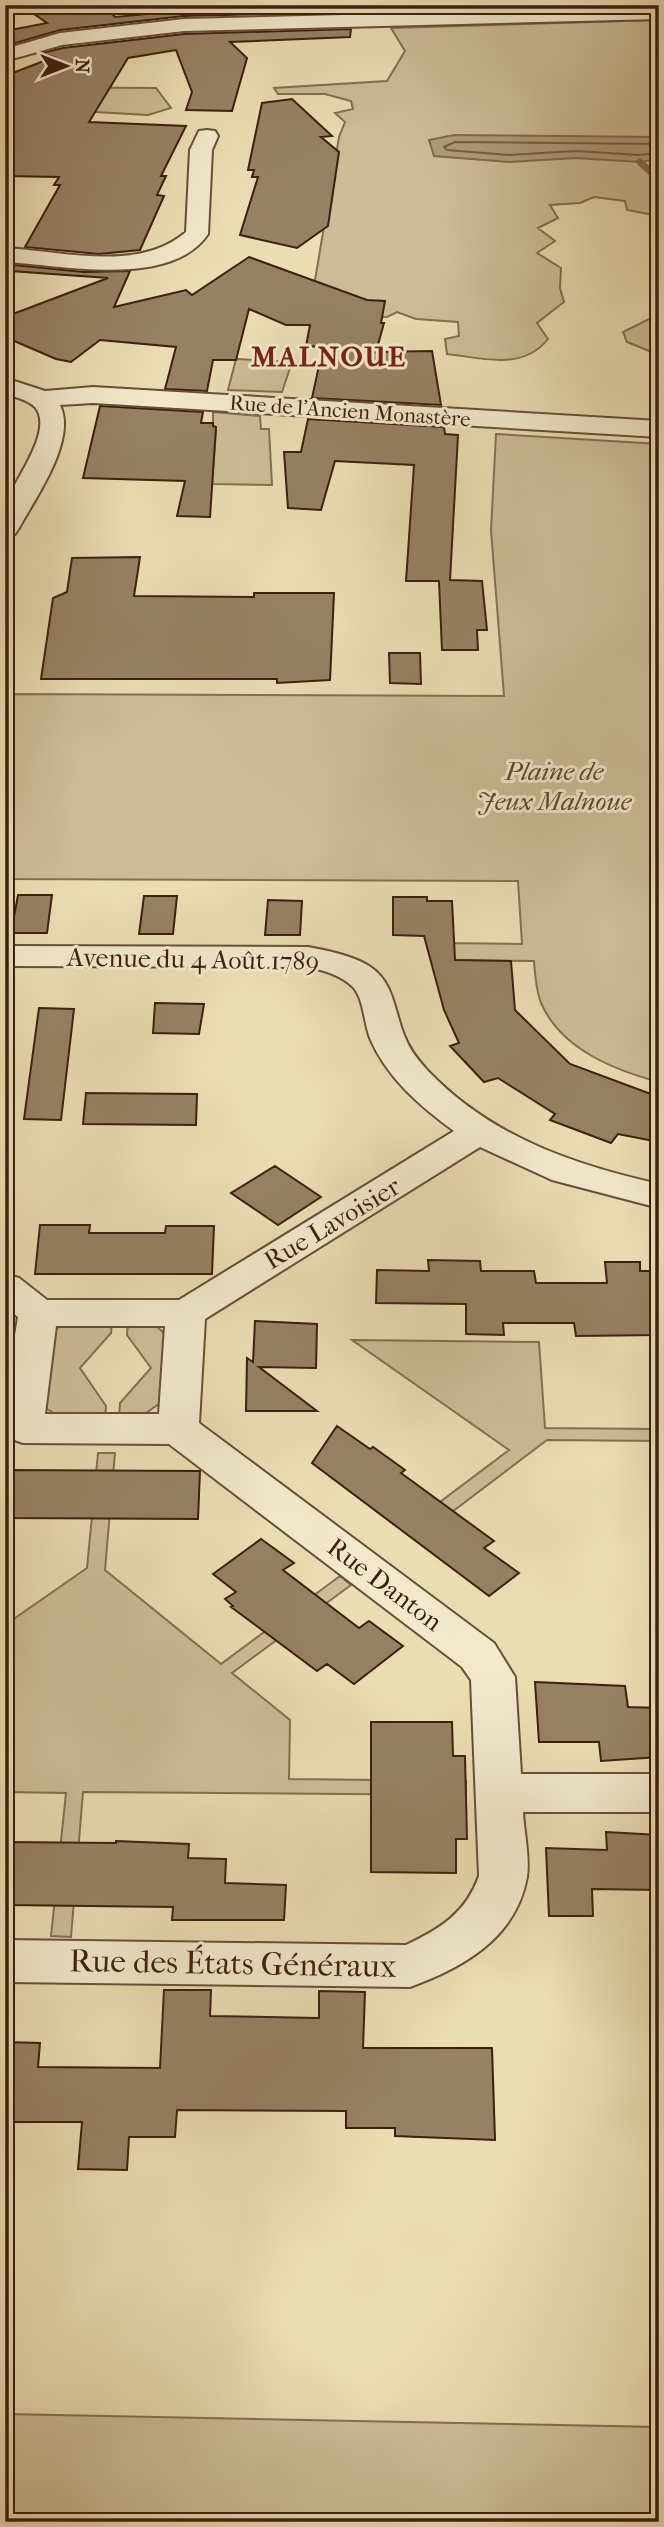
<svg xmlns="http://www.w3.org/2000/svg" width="664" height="2527" viewBox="0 0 664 2527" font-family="'IM FELL French Canon',serif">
<rect width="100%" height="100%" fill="#ebddb2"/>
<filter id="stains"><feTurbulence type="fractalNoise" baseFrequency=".00286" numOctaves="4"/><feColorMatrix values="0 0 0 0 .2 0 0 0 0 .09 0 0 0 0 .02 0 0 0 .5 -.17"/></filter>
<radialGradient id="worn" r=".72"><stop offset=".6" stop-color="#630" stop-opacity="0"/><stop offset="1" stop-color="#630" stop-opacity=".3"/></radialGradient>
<path fill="#cdbd96" stroke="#856e53" stroke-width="2" d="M 659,20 L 659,216 L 627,210 L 625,201 L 594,197 L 580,203 L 550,205 L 558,218 L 538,228 L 555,241 L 537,253 L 561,268 L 560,288 L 564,302 L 537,323 L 548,339 C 523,371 482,358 447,354 L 445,339 L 459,336 L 458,322 L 416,319 L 397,312 L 387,317 L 326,319 L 310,310 L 339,137 L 345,122 L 335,113 L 353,109 L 351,101 L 325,94 L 278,94 L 274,88 L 387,81 L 405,51 L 391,28 Z
M 5,87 L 156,88 L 171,108 L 148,115 L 95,112 L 5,112 Z
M 659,314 L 659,355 L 627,342 L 623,332 Z
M 236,359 L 292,362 L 282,392 L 228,390 Z
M 213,412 L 260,416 L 261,429 L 269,429 L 272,485 L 212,484 L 216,430 L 213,430 Z
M 496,434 L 659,444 L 659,1082 C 614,1070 561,1049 541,1003 C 536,990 535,975 534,961 L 438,960 L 436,943 L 522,944 L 518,881 L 5,879 L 5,694 L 504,696 L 491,530 Z
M 112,1321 L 111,1333 L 80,1368 L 106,1406 L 105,1417 L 57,1415 L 44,1407 L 52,1332 L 60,1326 Z
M 128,1321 L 155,1325 L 165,1334 L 160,1403 L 142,1416 L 119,1417 L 120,1403 L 151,1368 L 127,1335 Z
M 352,1340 L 539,1342 L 545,1428 L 659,1429 L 659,1441 L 547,1440 L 415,1540 L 440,1502 L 509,1450 Z
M 98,1453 L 115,1453 L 105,1570 L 221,1664 L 340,1576 L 351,1585 L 232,1673 L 290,1720 L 289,1779 L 466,1781 L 466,1795 L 83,1792 L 71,1937 L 51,1936 L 66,1793 L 5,1792 L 5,1625 L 87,1568 Z
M 5,2414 L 659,2427 L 659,2522 L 5,2522 Z"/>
<path fill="#b09c7b" stroke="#826a50" stroke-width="2" d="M 454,135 L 659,137 L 659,159 L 640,162 L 576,158 L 509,162 L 434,156 L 429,140 Z"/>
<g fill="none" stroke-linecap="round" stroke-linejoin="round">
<path stroke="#765d46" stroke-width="2" d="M 659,144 L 455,142 L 444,147 L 447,150 L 509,155 L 576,151 L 639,155 L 659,153"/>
<path stroke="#826a50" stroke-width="7" d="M 640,162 L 659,180"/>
</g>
<path fill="#978164" stroke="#3d1e10" stroke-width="2" d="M 94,5 L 104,5 L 115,17 L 202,9 L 200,5 L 353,5 L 353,12 L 184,16 L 60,30 L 12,44 L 5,42 L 5,31 L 47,23 L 31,12 Z
M 351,29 L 350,37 L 230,42 L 247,58 L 232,111 L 186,110 L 192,92 L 176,50 L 128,58 L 89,122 L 186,126 L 161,176 L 166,176 L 157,195 L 164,196 L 140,250 L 99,254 L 25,247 L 60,185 L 54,185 L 59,177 L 5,176 L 5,76 L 54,57 L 42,53 L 63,48 L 184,34 Z
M 292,99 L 332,136 L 321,137 L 339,152 L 328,226 L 297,248 L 240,235 L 258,177 L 252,177 L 254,170 L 248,170 L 262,103 Z
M 249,257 L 367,300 L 385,301 L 381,323 L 384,323 L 376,352 L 432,351 L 441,405 L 312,398 L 323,347 L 306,346 L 310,325 L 286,325 L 249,309 L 236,360 L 213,360 L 207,391 L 165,389 L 176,347 L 100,340 L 71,362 L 56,359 L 5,337 L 5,317 L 108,278 L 11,271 L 14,265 L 84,272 L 130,271 L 114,307 L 186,290 L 192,295 Z
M 100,406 L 203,412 L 201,423 L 213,423 L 213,426 L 216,427 L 210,517 L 177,516 L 185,481 L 83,478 Z
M 308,419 L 444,427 L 445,434 L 458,435 L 450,580 L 482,581 L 487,630 L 477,630 L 478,650 L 442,650 L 439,581 L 406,581 L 414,465 L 335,461 L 321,510 L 288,508 L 284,452 L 301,452 Z
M 140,557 L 134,596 L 254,597 L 254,593 L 334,593 L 330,680 L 277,683 L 277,679 L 41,679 L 53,598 L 67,592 L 72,558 Z
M 389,653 L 420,653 L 421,684 L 390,683 Z
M 18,895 L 52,895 L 47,933 L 11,933 Z
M 144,896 L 177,896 L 173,934 L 139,934 Z
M 393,897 L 427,897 L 427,901 L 452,901 L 455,960 L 511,961 L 515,1010 L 570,1064 L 659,1097 L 659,1142 L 618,1134 L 611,1143 L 550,1120 L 555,1114 L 498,1078 L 484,1082 L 450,1046 L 459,1043 L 444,1010 L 424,936 L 393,935 Z
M 268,900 L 302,901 L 300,935 L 265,935 Z
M 155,1003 L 204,1004 L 199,1034 L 153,1033 Z
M 39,1008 L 74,1009 L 61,1120 L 24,1119 Z
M 86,1093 L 197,1094 L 196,1125 L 83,1124 Z
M 275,1166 L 321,1197 L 278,1225 L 231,1193 Z
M 40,1225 L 90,1225 L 89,1233 L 165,1233 L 166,1226 L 214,1226 L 212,1274 L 35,1274 Z
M 428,1260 L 480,1261 L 481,1271 L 534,1271 L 536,1283 L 607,1283 L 605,1262 L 640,1262 L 640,1271 L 659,1271 L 659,1335 L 576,1336 L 574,1323 L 503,1323 L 504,1335 L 466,1334 L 466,1304 L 376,1303 L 377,1270 L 429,1271 Z
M 255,1321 L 317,1324 L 316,1368 L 259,1367 L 317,1411 L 246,1411 L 247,1358 L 253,1362 Z
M 337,1426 L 370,1449 L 373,1447 L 405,1470 L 401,1473 L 494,1541 L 484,1548 L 519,1573 L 489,1596 L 312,1463 Z
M 7,1470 L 200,1471 L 198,1519 L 5,1518 Z
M 261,1539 L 294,1563 L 283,1570 L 359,1628 L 369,1621 L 403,1646 L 354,1684 L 327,1664 L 317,1671 L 231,1607 L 233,1606 L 225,1599 L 236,1592 L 213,1574 Z
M 535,1682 L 625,1686 L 628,1707 L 659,1708 L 659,1757 L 601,1761 L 599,1742 L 539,1742 Z
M 371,1722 L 452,1722 L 453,1756 L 465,1756 L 467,1839 L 456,1839 L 456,1873 L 371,1872 Z
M 606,1832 L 659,1835 L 659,1890 L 592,1889 L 593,1916 L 549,1916 L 546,1848 L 607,1850 Z
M 116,1841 L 189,1844 L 188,1858 L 226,1859 L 225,1883 L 286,1885 L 284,1920 L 172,1920 L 173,1907 L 5,1905 L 5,1842 L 116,1843 Z
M 164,1990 L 211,1990 L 210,2016 L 319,2018 L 319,1991 L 365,1992 L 363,2048 L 492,2048 L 495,2140 L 395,2136 L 395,2128 L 346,2128 L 346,2111 L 177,2110 L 175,2137 L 129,2137 L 127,2170 L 78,2169 L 82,2122 L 5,2122 L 5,2042 L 40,2043 L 38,2067 L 160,2068 Z"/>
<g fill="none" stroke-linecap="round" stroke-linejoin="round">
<defs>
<path id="minor" d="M 207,130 L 215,131 L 218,136 L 212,150 L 208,234 C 171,289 62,265 5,262 L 5,248 C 63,251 138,273 186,232 L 190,150 L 199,131 Z
M 5,946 L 308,947 C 328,951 351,955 369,966 C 394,982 394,1010 404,1035 C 409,1049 418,1060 428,1071 C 490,1136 573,1165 659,1184 L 659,1208 L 552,1180 L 480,1147 L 205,1319 L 199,1423 L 494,1643 L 515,1677 L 521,1774 L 659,1774 L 659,1812 L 523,1812 C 524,1832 530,1857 527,1877 C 516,1938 463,1968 410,1987 L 5,1982 L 5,1940 L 406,1945 C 440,1929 466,1913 479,1876 L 471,1680 L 462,1667 L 169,1444 L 23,1443 L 9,1438 C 0,1420 14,1342 18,1317 L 5,1307 L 5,1274 L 19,1278 L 47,1300 L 179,1300 L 454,1131 C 421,1107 386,1077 370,1038 C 364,1023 364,999 353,987 C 341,975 323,970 308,967 L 5,966 ZM 56,1326 L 165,1326 L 159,1414 L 45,1414 Z"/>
<path id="tertiary" d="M 659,7 L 659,19 L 184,31 L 62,45 L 5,61 L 5,49 L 60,33 L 184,19 Z
M 5,378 L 45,391 L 93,387 L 659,421 L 659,437 L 93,403 L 60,405 C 77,440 36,497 19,528 L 15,534 L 5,536 C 5,526 3,512 6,503 C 13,482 55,430 35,407 C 28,400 15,397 5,394 Z"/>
</defs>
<use href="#minor" stroke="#684e38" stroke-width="4"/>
<use href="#tertiary" stroke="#684e38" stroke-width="4"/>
<use href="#minor" fill="#f2e9cd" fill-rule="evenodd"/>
<use href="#tertiary" fill="#f2e9cd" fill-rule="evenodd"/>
</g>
<g text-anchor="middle" stroke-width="6" stroke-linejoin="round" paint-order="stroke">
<g font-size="21" fill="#3d1e10" stroke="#f2e9cd">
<text transform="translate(350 411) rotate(4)" y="7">Rue de l'Ancien Monastère</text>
</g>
<g font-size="26" font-style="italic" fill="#614632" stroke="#f2e9cd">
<text x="554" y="780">Plaine de<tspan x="554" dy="30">Jeux Malnoue</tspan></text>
</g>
<g font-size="26" fill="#3d1e10" stroke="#f2e9cd">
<text transform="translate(193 959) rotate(1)" y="9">Avenue du 4 Août 1789</text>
<text transform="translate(332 1223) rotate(-31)" y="9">Rue Lavoisier</text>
<text transform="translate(385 1584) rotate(37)" y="9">Rue Danton</text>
</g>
<g font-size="28" font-weight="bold" letter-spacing="2" fill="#7a1f14" stroke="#f2e9cd">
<text x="329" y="366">MALNOUE</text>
</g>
<g font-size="32" fill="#3d1e10" stroke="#f2e9cd">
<text transform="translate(233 1963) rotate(1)" y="11">Rue des États Généraux</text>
</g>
</g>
<rect width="664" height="2527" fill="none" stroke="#ebddb2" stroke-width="28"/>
<rect x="7" y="7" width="650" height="2513" fill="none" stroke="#3d1e10" stroke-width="3.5"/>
<rect x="14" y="14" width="636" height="2499" fill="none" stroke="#3d1e10" stroke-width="2"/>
<g transform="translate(66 66) rotate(90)" stroke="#f2e9cd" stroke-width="5" paint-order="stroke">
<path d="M0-5L12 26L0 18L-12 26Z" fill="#3d1e10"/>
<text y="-10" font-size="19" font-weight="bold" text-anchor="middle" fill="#3d1e10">N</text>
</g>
<rect width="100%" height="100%" filter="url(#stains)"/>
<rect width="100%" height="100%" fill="url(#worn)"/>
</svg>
